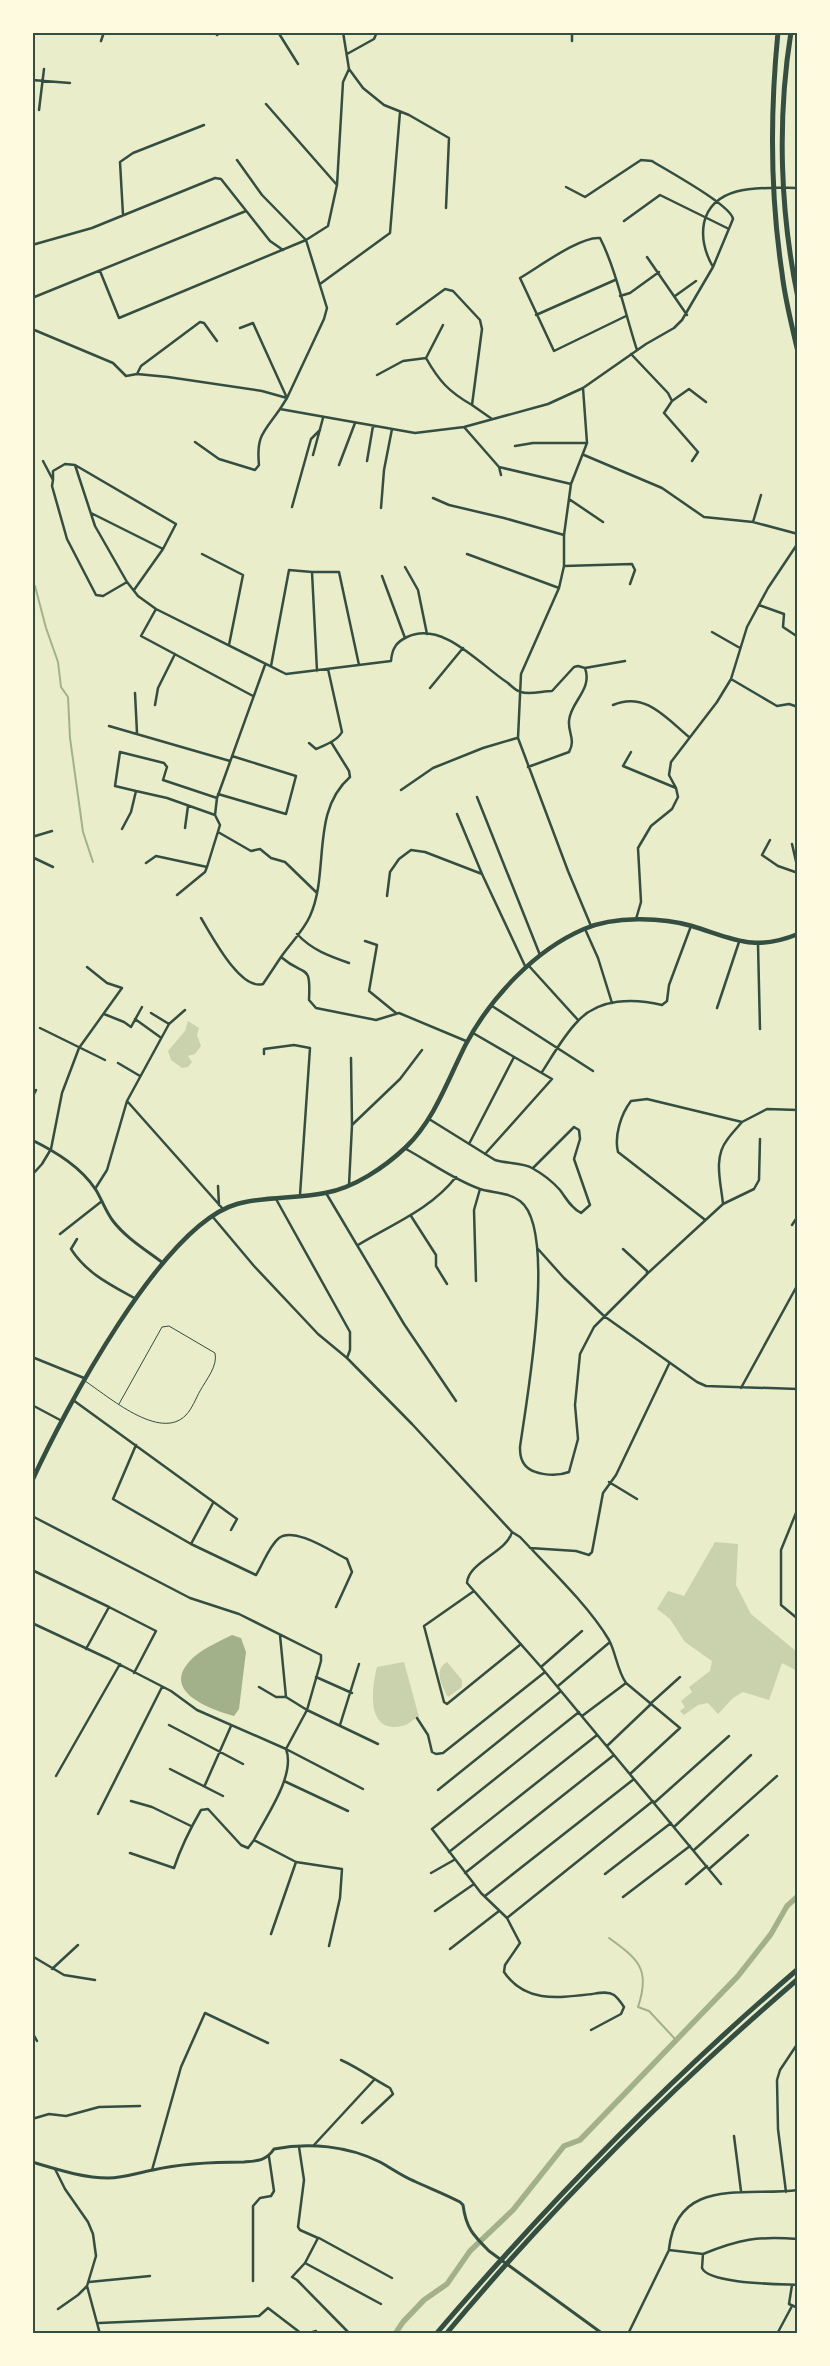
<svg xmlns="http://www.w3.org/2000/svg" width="830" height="2366" viewBox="0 0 830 2366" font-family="'Titillium Web',sans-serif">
<rect width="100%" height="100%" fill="#e9edc9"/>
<path fill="#cad2ad" d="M 188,1021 L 199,1028 L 197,1035 L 201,1046 L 195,1054 L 188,1056 L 192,1062 L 188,1067 L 182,1068 L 171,1060 L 168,1051 L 185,1031 Z
M 715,1542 L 738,1544 L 736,1585 L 751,1614 L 797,1652 L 797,1671 L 782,1663 L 769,1700 L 743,1692 L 733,1698 L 718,1714 L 708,1703 L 698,1705 L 684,1715 L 680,1711 L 685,1707 L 681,1701 L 692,1692 L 689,1687 L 710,1671 L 712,1661 L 685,1642 L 670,1619 L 657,1609 L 668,1591 L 684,1596 Z
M 404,1662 L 419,1717 C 412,1719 409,1725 402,1726 C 365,1734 372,1687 377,1667 Z
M 447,1662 L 462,1680 L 462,1687 L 448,1697 C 442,1686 433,1670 447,1662 Z"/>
<path fill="#a3b18a" d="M 232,1635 L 241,1638 L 246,1652 L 239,1709 L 234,1716 C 206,1708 157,1689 195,1656 C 206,1647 220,1641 232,1635 Z"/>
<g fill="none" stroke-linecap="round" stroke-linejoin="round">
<path stroke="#a3b18a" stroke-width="2" d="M 32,586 L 35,586 L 46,628 L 58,662 L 61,687 L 68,697 L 70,738 L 83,832 L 93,862
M 609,1938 C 638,1959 651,1969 638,2007 L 649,2011 L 676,2040"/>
<path stroke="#a3b18a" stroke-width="5.5" d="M 395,2334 L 403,2322 L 424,2300 L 447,2284 L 470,2251 L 513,2210 L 564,2146 L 580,2140 L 738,1976 L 771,1934 L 787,1906 L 798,1896"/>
<path stroke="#344e41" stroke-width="1" d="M 85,1381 C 108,1396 160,1442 186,1415 C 192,1409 196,1398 200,1391 C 206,1380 218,1366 215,1353 L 169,1326 L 162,1327 L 119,1404"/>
<path stroke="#344e41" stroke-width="2.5" d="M 278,32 L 298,64
M 343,32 L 349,69 L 363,88 L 384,105 L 409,115 L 449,138 L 446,208
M 572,32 L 572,41
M 217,35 L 220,32
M 101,41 L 104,32
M 347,54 L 374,39 L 377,32
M 32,80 L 70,83
M 266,104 L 337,185
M 39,110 L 44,69
M 237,160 L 262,195 L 306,240 L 327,308 L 324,319 L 287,398 L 253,323 L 240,328
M 123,215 L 120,162 L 133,153 L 204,125
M 624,221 L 660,195 L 727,228
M 32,245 L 92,228 L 215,178 L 221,179 L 270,241 L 283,250
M 647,257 L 687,315
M 713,267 C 705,253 701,239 704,223 C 713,182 766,188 798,188
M 100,271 L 119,318 L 306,240 L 328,226 L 337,185 L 343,82 L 349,69
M 320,284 L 390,233 L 400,112
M 620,296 L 630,293 L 659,272
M 675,296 L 696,281
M 32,298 L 246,211
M 536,315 L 615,280
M 626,316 L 554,351 L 520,278 C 539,267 580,236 600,238 C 616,269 626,317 637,350
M 397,324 L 445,289 L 453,291 L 480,320 L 482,329 L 472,405 L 492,419
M 443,325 L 426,358 C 439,381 449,392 472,405
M 32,329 L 113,363 L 126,376 L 137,374 L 168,377 L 262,391 L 287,398 L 280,409 L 415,433 L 464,427 L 548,404 L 583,388 L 646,344 L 674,328 L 682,320 L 713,267 L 733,219 C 731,205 666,170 652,161 L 641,160 L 585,197 L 566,187
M 631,354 L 668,393 L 672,401
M 137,374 L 141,366 L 200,322 L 204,323 L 217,341
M 377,375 L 403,361 L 426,358
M 583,388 L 587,443 L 571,484 L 564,535 L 564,566 L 559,588 L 521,674 L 518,738 L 568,871 L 591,926
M 464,427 L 499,467 L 501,475
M 195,442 L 219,459 L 255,470 L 259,465 C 256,435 264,432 280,409
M 515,446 L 533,443 L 586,443
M 313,455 L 323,418
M 584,455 L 662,488 L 704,517 L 753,522 L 761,495
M 43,461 L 53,480 L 52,486 L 67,539 L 96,595 L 103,596 L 127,582
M 367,461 L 373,426
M 692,461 L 698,452 L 664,413 L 672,401 L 689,389 L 706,402
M 75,465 L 95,526 L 127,582 L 138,596 L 156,609 L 286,674 L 391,661 C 392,649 396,642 407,637 C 443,620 480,665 508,683 C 511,686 516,691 521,692 C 529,695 543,691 552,691 L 574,667 L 578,666 L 585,668 C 593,690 570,702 569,721 C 568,733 576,740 569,752 L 528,767
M 339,465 L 355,423
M 499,467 L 571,484
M 53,480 L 53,471 L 65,464 L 75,465 L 176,524 L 163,549 L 134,590
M 433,498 L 449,505 L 504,518 L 564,535
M 569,499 L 603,522
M 292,507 L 311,439 L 320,430
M 381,508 L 384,470 L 392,429
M 91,513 L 163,549
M 753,522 L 798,534
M 202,554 L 243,575 L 229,645
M 467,554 L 559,588
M 564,566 L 632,564 L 635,570 L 630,584
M 405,567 L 418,590 L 427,634
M 382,576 L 405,638
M 759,605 L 784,614 L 783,627 L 798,637
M 156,609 L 141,636 L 253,696
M 712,632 L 740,648
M 271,666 L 289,570 L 312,572
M 585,668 L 625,661
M 317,671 L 312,572 L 339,572 L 359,665
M 731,679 L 747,627 L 768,588 L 798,543
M 430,688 L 463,648
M 135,693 L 137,733
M 155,705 L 158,688 L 175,654
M 613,705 C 645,691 666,718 689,737
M 109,726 L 230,761
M 331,742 L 349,771 L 350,777 C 310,812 330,872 310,916 C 304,930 290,944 281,957 C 305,978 311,961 309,1000 L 316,1008 L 376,1020 L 399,1013 L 466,1041
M 309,743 L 316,749 C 325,745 337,741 342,732 L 328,669
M 631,752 L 623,766 L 676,788
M 401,790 L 433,768 L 483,748 L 517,738
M 136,791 L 115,786 L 120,752 L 164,763 L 167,767 L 163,780 L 217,798
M 218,794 L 286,814 L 296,776 L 232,756
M 477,797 L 540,955
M 457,814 L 482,874 L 526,968
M 185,828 L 188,806
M 122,829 L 131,812 L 136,791 L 167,798 L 215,815
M 218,832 L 251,851 L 260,849 L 271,858 L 285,862 L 316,892
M 32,837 L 52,831
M 770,840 L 762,855 L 778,866 L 798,873
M 792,844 L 798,870
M 32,857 L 53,867
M 146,863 L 156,856 L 207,867 L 220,825 L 215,815 L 217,798 L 265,665
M 177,895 L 205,872 L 207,867
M 387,896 L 390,872 L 399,859 L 411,850 L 425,852 L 482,874
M 201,918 C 211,934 240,991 263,984 L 281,957
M 636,919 L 641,902 L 638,848 L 651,826 L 672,809 L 678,797 L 676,788 L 669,775 L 671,762 L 717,702 L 731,679 L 777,706 L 789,704 L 798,707
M 585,929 L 598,958 L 612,1003
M 297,934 C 312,950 329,956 349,963
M 365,941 L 377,945 L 369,991 L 396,1013
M 758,944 L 760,1029
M 529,966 L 578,1020
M 492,1006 L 593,1071
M 717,1008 L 739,942
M 151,1013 L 169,1024
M 104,1014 L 124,1022 L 131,1027 L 142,1007
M 135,1019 L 160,1037
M 40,1028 L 105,1060
M 473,1033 L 552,1079 L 485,1154
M 264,1054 L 264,1049 L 294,1045 L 310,1048 L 300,1195
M 118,1063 L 140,1076
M 542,1072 C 553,1055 564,1035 578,1021 C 599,998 634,998 662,1005 L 667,1001 L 669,985 L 691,926
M 32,1098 L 36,1090
M 127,1101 L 223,1209
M 429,1119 L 495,1160 C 507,1164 522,1162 532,1168 C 541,1173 553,1182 560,1190 C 566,1198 571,1208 581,1213 L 590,1205 L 574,1159 L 580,1139 L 579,1130 L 574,1127 L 533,1168
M 352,1125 L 400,1079 L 422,1050
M 469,1144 L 514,1057
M 406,1149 C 430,1162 454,1180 480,1189 C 493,1193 508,1192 520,1201 C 558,1229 526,1403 520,1447 C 520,1451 520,1456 522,1460 C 528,1476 556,1477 569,1472 L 578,1439 L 575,1405 L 580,1354 L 594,1327 L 647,1274 L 647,1271 L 623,1249
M 32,1175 L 42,1164 L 51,1149 L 62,1093 L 79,1048 L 122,988 L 107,983 L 87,967
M 349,1185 L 352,1125 L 351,1058
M 218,1186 L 219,1205
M 95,1189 L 107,1170 L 127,1101 L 169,1024 L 185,1010
M 326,1193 L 404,1324 L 456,1401
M 276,1199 L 350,1332 L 350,1350 L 347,1358
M 723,1204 C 721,1183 713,1158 727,1140 C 731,1134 737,1128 742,1122
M 212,1216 L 254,1266 L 318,1334 L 347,1358 L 412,1424 L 512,1532 C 507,1552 468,1562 467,1583 L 541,1667 L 721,1884
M 411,1216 L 436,1255 L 436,1266 L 447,1284
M 704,1219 L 618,1152 C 614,1136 621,1114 631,1101 L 647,1099 L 742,1122 L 767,1109 L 798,1110
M 792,1225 L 798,1216
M 60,1234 L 102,1201
M 77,1239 L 71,1249 C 87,1274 111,1285 136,1299
M 358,1245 C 392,1224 430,1210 456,1177
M 538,1249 L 564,1278 L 604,1316 L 697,1382 L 706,1386 L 798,1389
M 648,1273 L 723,1204 L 754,1189 L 759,1180 L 760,1139
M 476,1281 L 474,1210 L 480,1189
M 32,1357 L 84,1378
M 741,1388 L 798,1284
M 73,1400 L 237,1519 L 231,1530
M 32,1405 L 62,1421
M 136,1445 L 113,1499 L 191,1544 L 213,1503
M 609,1482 L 637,1499
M 798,1508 L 781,1550 L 781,1605 L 798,1619
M 32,1516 L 190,1598 L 239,1614 L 321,1655 L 321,1661 L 307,1710 L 378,1744
M 512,1532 L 520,1537 C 548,1567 589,1606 609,1640 C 616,1653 617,1670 626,1683 L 680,1728 L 630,1774
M 191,1544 L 256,1575 C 263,1564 269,1546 279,1538 C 294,1526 332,1552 347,1559 L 352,1572 L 336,1607
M 530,1548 L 576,1551 L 589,1555 L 592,1552 L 603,1493 L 616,1475 L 669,1364
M 32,1570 L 109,1607 L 86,1649
M 474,1591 L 424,1626 L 444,1702 L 447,1704 L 521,1644
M 109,1607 L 156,1631 L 134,1673
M 32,1623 L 109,1659 L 171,1691 L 197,1710 L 286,1749 C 296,1775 266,1816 254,1840
M 280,1635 L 286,1697
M 541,1667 L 582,1631
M 316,1677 L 352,1693
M 558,1686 L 610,1642
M 259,1687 L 276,1697 L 286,1697 L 307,1710 L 286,1749 L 363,1789
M 650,1704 L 680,1677
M 579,1712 L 432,1829 L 481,1893 L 507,1918 L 520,1943 L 505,1965 L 504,1972 C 525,2003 558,1998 592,1994 C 599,1993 608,1991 614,1995 C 618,1998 622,2004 624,2007 L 621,2014 L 591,2030
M 582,1716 L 626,1683
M 417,1718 L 428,1735 L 432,1752 L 436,1754 L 443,1753 L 545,1672
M 169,1725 L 243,1764
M 340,1725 L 359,1664
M 607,1746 L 650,1705
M 170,1769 L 223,1796
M 56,1776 L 120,1664
M 284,1781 L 348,1811
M 205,1785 L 231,1726
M 438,1790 L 561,1691
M 131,1801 L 152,1807 L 191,1826
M 654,1803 L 729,1736
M 98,1814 L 162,1687
M 674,1827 L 751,1755
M 694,1850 L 777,1776
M 449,1852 L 597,1735
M 130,1853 L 174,1868 C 181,1847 190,1829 201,1810 L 208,1809 L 241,1845 L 248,1848 L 254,1840 L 296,1862 L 271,1934
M 296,1862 L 342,1869 L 340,1898 L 329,1946
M 709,1869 L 748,1835
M 431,1873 L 454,1860
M 465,1873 L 614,1755
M 605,1874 L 671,1823
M 686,1884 L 707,1866
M 485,1896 L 634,1779
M 623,1897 L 690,1846
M 435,1911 L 474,1884
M 507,1918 L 653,1801
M 450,1949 L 499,1911
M 32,1956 L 64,1975 L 95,1980
M 52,1969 L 78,1945
M 32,2032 L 37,2041
M 341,2060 C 359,2068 373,2079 390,2088 L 393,2094 L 362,2123
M 32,2119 L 49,2114 L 66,2116 L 99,2107 L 140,2106
M 734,2136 L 741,2191
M 314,2145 L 374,2080
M 299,2147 L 304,2180 L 298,2227 L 300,2230 L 318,2238 L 305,2263 L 292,2277 L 297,2280 L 350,2334
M 55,2169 L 65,2189 L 88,2222 L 93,2234 L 96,2256 L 87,2286 L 100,2334
M 152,2170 L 181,2067 L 205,2013 L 268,2043
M 786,2192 L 778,2129 L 777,2080 L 780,2070 L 798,2043
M 319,2238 L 392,2278
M 669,2249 C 677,2176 745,2197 798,2190
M 703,2254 C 740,2239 757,2236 798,2239
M 305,2263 L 381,2304
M 253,2281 L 253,2206 L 260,2198 L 271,2196 L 274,2191 L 269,2157
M 89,2282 L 150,2276
M 792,2285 L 789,2304 L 798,2308
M 58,2309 L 78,2295 L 87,2286
M 99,2323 L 259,2316 L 268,2308 L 302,2334
M 306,2334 L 316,2331
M 628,2334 L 669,2250 L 703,2254 L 702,2268 C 709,2284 780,2284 798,2285
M 777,2334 L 792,2306"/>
<path stroke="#344e41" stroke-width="3" d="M 32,1140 C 56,1152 81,1167 96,1190 C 102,1200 106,1212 113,1221 C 126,1238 146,1250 163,1263
M 32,2162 C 56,2169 83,2178 108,2178 C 124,2178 137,2173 153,2170 C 183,2163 213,2162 244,2162 C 257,2161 266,2161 274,2149 C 309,2142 348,2146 380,2162 C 391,2168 402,2176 414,2181 C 429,2188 445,2194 460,2202 L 463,2205 C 466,2228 473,2235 489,2251 L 603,2334"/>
<path stroke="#344e41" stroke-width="4.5" d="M 32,1481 C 64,1411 162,1225 237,1204 C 265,1196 296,1199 325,1193 C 354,1188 385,1167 406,1147 C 435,1119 448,1079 466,1044 C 491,997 535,950 584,929 C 614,916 661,917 692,926 C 734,939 754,952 798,934"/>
<path stroke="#344e41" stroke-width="5" d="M 778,32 C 770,113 770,193 782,273 C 785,300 792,326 798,352
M 791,32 C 777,119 780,212 798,298
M 436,2334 C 548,2203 667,2081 798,1969
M 446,2334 C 553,2206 671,2088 798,1979"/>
</g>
<rect width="830" height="2366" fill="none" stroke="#fefae0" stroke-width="68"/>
<rect x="34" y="34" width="762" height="2298" fill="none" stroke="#344e41" stroke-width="2"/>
</svg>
